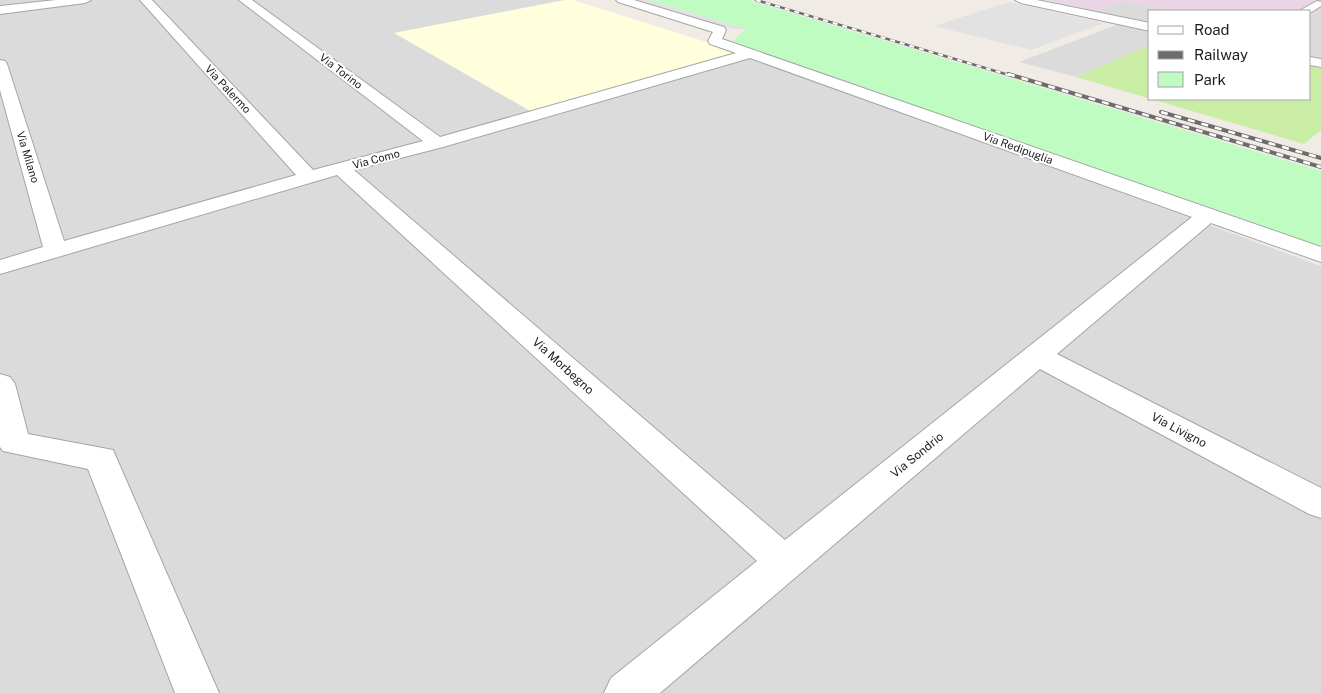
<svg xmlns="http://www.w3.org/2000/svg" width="1321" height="693" viewBox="0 0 1321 693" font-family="'Public Sans',sans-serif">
<rect width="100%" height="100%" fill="#f0ebe4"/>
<path fill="#dcdbdb" d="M 0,0 L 565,0 L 395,33 L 741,53 L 1321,266 L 1321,693 L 0,693 Z
M 1121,1 L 1173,11 L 1150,11 L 1150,22 L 1095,11 Z
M 1321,11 L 1321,58 L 1310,56 L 1310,15 Z
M 1119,24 L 1150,32 L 1150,45 L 1076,77 L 1019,62 Z"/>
<path fill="#e9d5e6" d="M 1045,0 L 1321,0 L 1321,11 L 1310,15 L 1310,11 L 1173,11 L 1121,1 L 1095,11 Z"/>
<path fill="#fffedd" d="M 565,0 L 573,0 L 741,53 L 532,112 L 394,33 Z"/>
<path fill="#caeda6" d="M 1150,45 L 1150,99 L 1310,99 L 1310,66 L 1321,68 L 1321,130 L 1304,144 L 1076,77 Z"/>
<path fill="#befcc2" d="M 648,0 L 748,0 L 1321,171 L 1321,250 L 732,42 L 746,29 Z"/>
<path fill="#e2e2e2" d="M 634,0 L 648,0 L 747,29 L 733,29 Z
M 1009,2 L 1104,23 L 1031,50 L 934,26 Z"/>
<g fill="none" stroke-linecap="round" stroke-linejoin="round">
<defs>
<path id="minor" d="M 56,0 L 91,0 L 85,3 L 0,14 L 0,6 Z
M 140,0 L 152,0 L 313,170 L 423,141 L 239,0 L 252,0 L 440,137 L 736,53 L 710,44 L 708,41 L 713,32 L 618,2 L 616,0 L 634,0 L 724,27 L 726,30 L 722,39 L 1321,247 L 1321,262 L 1211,223 L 1057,354 L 1321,488 L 1321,518 L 1309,514 L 1040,369 L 660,693 L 604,693 L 611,678 L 757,561 L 337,175 L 0,274 L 0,260 L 43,247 L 0,90 L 0,60 L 5,61 L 7,64 L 64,241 L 296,175 ZM 750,58 L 1192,217 L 785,540 L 354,170 L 443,147 Z
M 1015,0 L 1037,0 L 1150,23 L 1150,31 L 1021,3 Z
M 1317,1 L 1321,2 L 1321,6 L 1310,13 L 1310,11 L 1299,11 Z
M 1310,57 L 1321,59 L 1321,67 L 1310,65 Z
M 0,374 L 10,377 L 15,384 L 28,434 L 113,450 L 219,693 L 175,693 L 88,469 L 3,451 L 0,447 Z"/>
</defs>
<use href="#minor" stroke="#a5a5a5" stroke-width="2"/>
<use href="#minor" fill="#fff" fill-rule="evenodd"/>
<defs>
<path id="rail-far1" d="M 756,0 L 1012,76"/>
<path id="rail" d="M 1008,74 L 1321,167
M 1161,112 L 1321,158"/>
</defs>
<use href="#rail-far1" stroke="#6c6c6c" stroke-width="2.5"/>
<use href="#rail" stroke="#6c6c6c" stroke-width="4"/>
<use href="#rail-far1" stroke="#fff" stroke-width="2" stroke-dasharray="5" stroke-linecap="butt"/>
<use href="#rail" stroke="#fff" stroke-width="2.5" stroke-dasharray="7" stroke-linecap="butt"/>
</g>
<g text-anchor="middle" stroke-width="4" stroke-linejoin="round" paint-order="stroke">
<g font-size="11" fill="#1e1e1e" stroke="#fff">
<text transform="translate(341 71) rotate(37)" y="4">Via Torino</text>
<text transform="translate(228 89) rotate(47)" y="4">Via Palermo</text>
<text transform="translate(1018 148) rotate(20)" y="4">Via Redipuglia</text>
<text transform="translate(28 157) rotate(73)" y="4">Via Milano</text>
<text transform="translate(376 159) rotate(-15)" y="4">Via Como</text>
</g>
<g font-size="12" fill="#1e1e1e" stroke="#fff">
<text transform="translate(563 366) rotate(42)" y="4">Via Morbegno</text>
<text transform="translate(1179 430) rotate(28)" y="4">Via Livigno</text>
<text transform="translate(917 455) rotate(-39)" y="4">Via Sondrio</text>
</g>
</g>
<rect x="1148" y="10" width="162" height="90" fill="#ffffff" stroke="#a5a5a5"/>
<rect x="1158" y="26" width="25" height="8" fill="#ffffff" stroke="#a5a5a5"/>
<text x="1194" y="35" font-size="15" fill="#1e1e1e">Road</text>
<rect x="1158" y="51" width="25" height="8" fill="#6c6c6c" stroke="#a5a5a5"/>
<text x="1194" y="60" font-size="15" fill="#1e1e1e">Railway</text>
<rect x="1158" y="72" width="25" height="15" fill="#befcc2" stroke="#a5a5a5"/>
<text x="1194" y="85" font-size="15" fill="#1e1e1e">Park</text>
</svg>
